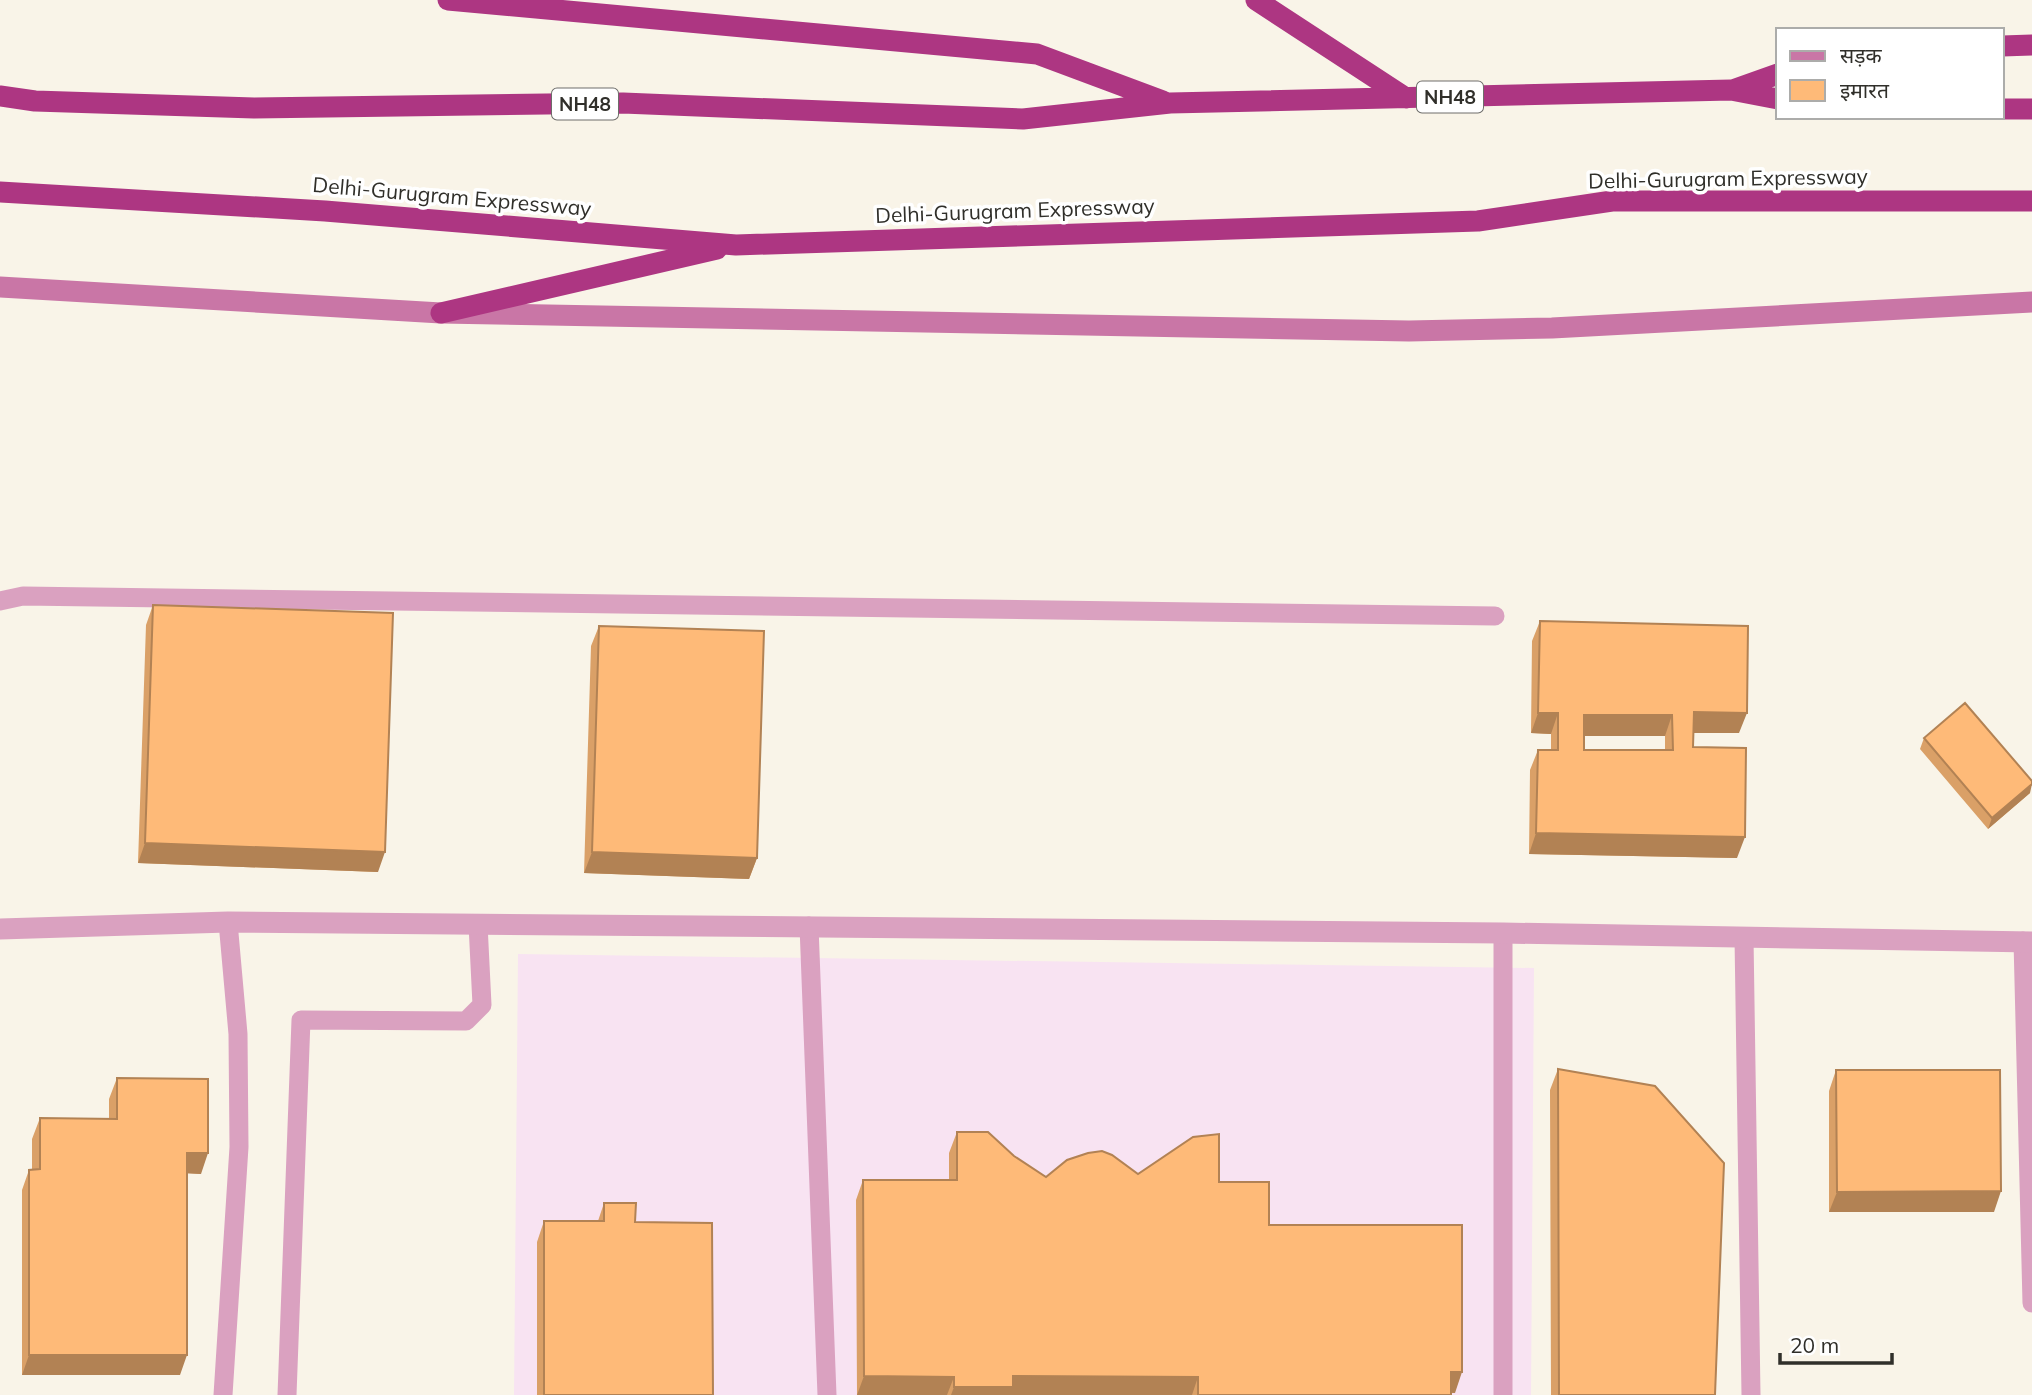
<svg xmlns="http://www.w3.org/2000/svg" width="2032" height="1395" viewBox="0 0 2032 1395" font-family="Mulish,'Noto Sans Devanagari',sans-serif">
<rect width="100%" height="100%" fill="#f9f4e8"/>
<path fill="#f8e3f2" d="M 518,954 L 1534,968 L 1531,1395 L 514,1395 Z"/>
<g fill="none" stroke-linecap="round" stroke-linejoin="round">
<path stroke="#daa1c0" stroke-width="19" d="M 0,601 L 23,596 L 1495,616
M 809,926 L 827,1395
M 1744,937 L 1751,1395
M 2023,941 L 2032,1303
M 223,1395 L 239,1147 L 238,1034 L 228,922
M 287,1395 L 301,1020 L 466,1021 L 482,1005 L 478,924
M 1503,1395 L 1503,933"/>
<path stroke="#daa1c0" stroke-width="21" d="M 0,929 L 228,922 L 1503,933 L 2032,942"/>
<path stroke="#c976a6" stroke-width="21" d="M 0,287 L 441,313 L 1409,331 L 1552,328 L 2032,302"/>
<path stroke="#ad3682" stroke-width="21" d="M 448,0 L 1037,54 L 1163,101
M 1256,0 L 1406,98
M 2002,46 L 2032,45
M 1733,90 L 1778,74
M 0,96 L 35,101 L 254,108 L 623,103 L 1023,119 L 1170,103 L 1731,90 L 1778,99
M 2002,109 L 2032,109
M 0,192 L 325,211 L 736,245 L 1478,221 L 1612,201 L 2032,201
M 441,313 L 717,249"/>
</g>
<path fill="#daa067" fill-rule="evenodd" d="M 153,605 L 378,872 L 138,863 L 146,625 Z
M 1540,621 L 1739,733 L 1694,733 L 1693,747 L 1737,858 L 1529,854 L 1530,770 L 1538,750 L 1551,750 L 1551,734 L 1531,733 L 1532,641 ZM 1584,736 L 1665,736 L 1665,750 L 1584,750 Z
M 599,626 L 757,858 L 749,879 L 584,873 L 591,646 Z
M 1924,738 L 2030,793 L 1988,829 L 1920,749 Z
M 1558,1069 L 1715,1395 L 1551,1395 L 1550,1090 Z
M 1836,1070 L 1994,1212 L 1829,1212 L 1829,1091 Z
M 117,1078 L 201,1174 L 187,1173 L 180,1375 L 22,1375 L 22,1190 L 29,1170 L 32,1170 L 32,1139 L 40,1118 L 109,1119 L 109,1099 Z
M 957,1132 L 1014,1156 L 1046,1177 L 1138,1174 L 1219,1182 L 1269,1225 L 1455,1393 L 1451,1393 L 1451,1395 L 857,1395 L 856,1200 L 863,1180 L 949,1180 L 949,1153 Z
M 604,1203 L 635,1222 L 713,1395 L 537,1395 L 537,1242 L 544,1221 L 598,1221 Z"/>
<path fill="#b28254" d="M 1694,712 L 1747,713 L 1739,733 L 1687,733 Z
M 1538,713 L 1558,713 L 1551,734 L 1531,733 Z
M 1584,715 L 1672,715 L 1665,736 L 1577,736 Z
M 2032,784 L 2030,793 L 1988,829 L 1992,818 Z
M 1536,833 L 1745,837 L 1737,858 L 1529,854 Z
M 145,843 L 385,852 L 378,872 L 138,863 Z
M 592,852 L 757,858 L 749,879 L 584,873 Z
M 187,1153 L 208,1153 L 201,1174 L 180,1173 Z
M 2001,1191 L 1994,1212 L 1829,1212 L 1837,1192 Z
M 29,1355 L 187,1355 L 180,1375 L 22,1375 Z
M 1451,1372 L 1462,1372 L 1455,1393 L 1443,1392 Z
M 864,1376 L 954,1377 L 947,1395 L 857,1395 Z
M 1013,1376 L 1198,1377 L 1192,1395 L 951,1395 L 954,1387 Z"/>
<path fill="#feba78" stroke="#b28254" stroke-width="2" fill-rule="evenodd" d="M 153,605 L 393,613 L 385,852 L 145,843 Z
M 1540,621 L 1748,626 L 1747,713 L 1694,712 L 1693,747 L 1746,748 L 1745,837 L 1536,833 L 1538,750 L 1558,750 L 1558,713 L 1538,713 ZM 1584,715 L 1672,715 L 1673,750 L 1584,750 Z
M 599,626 L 764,631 L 757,858 L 592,852 Z
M 1965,703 L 2032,781 L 2032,784 L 1992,818 L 1924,738 Z
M 1558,1069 L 1655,1086 L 1724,1163 L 1715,1395 L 1559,1395 Z
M 1836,1070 L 2000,1070 L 2001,1191 L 1837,1192 Z
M 117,1078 L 208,1079 L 208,1153 L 187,1153 L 187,1355 L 29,1355 L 29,1170 L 40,1169 L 40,1118 L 117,1119 Z
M 957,1132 L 988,1132 L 1014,1156 L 1046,1177 L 1067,1160 L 1088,1153 L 1102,1151 L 1112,1155 L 1138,1174 L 1193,1137 L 1219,1134 L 1219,1182 L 1269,1182 L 1269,1225 L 1462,1225 L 1462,1372 L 1451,1372 L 1451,1395 L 1198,1395 L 1198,1377 L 1013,1376 L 1013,1387 L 954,1387 L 954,1377 L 864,1376 L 863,1180 L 957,1180 Z
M 604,1203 L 636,1203 L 635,1222 L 712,1223 L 713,1395 L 544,1395 L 544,1221 L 604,1221 Z"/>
<g text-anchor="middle" stroke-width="7" stroke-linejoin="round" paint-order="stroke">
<g fill="#fff" stroke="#6e6d6a" stroke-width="2">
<rect x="1417" y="81.5" width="66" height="31" rx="5"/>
<rect x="552" y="88.5" width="66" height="31" rx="5"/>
</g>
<g font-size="19" font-weight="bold" fill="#302f2a">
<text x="1450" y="104">NH48</text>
<text x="585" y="111">NH48</text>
</g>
<g font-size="21" fill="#302f2a" stroke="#fff">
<text transform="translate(1728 179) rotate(-1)" y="7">Delhi-Gurugram Expressway</text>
<text transform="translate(452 197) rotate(5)" y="7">Delhi-Gurugram Expressway</text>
<text transform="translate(1015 211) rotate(-2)" y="7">Delhi-Gurugram Expressway</text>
</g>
</g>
<rect x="1776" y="28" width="228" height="91" fill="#ffffff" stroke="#acacaa" stroke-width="2"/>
<rect x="1790" y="51" width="35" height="10" fill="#c976a6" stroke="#acacaa" stroke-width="2"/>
<text x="1840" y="63" font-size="21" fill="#302f2a">सड़क</text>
<rect x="1790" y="80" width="35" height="21" fill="#feba78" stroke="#acacaa" stroke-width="2"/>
<text x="1840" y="98" font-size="21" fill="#302f2a">इमारत</text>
<path d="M1780 1353v10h112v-10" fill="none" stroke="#302f2a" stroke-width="3.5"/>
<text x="1790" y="1353" font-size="21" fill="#302f2a" stroke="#ffffff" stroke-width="5" paint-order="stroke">20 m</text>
</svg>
